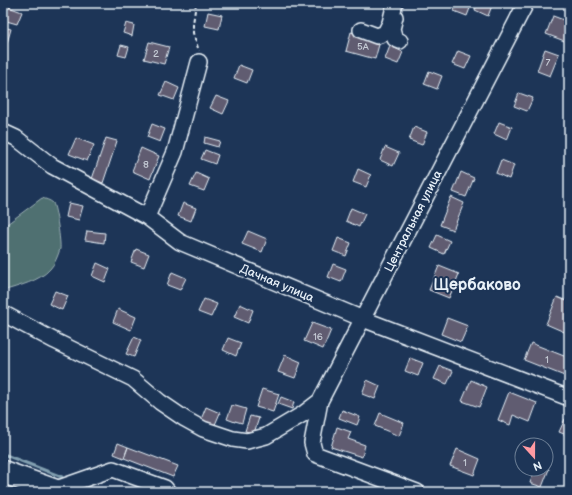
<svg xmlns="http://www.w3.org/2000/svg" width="572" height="495" viewBox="0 0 572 495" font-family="'Balsamiq Sans',sans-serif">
<rect width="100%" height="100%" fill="#1d3557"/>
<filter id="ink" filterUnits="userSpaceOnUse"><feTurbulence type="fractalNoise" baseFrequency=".025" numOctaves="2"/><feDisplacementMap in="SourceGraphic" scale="8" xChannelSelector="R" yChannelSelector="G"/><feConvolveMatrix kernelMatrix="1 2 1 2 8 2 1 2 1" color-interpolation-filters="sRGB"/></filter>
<g filter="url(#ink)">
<path fill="#4f7071" stroke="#9cb0b4" d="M 42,198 C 45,199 50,200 53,203 C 56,209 61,243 60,249 C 58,255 55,264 50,269 C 40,281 18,286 3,291 L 3,226 L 7,224 Z"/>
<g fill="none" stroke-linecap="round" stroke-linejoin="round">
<path stroke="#82a0b1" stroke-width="3" d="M 3,454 L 62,477"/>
</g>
<path fill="#615c71" stroke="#e8f1f8" d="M 457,3 L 472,3 L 467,16 L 454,11 Z
M 478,3 L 493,3 L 488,16 L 475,10 Z
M 3,5 L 22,12 L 17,24 L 3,20 Z
M 208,12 L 222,15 L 219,29 L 205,26 Z
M 553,16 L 569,22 L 569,37 L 567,42 L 546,34 Z
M 126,23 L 134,25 L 132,36 L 123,33 Z
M 3,27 L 11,29 L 7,43 L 3,42 Z
M 351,32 L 380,41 L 375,59 L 346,51 Z
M 149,42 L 169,47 L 164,64 L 144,59 Z
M 121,45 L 129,47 L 126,57 L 118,55 Z
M 390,46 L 403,52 L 398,64 L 385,59 Z
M 545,49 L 559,54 L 550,76 L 537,71 Z
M 458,51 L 471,56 L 465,69 L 452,64 Z
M 239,65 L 252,70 L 247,83 L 234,78 Z
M 429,71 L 442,76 L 437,89 L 424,84 Z
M 166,82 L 179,88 L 174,100 L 160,95 Z
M 519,93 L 533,98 L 527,111 L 514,106 Z
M 216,96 L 229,101 L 223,114 L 210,108 Z
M 499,122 L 512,127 L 507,140 L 494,134 Z
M 152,124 L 165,129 L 160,142 L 147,137 Z
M 414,127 L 427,132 L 422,145 L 409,140 Z
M 205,137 L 220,141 L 218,147 L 204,143 Z
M 76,138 L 94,145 L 87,161 L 69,154 Z
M 106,138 L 117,141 L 103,183 L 92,179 Z
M 385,147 L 399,153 L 393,166 L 380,160 Z
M 141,148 L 159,156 L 150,179 L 132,171 Z
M 205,150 L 218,155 L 215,164 L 201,159 Z
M 501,160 L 514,165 L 509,179 L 496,173 Z
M 358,169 L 371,175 L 366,187 L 353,182 Z
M 461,172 L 474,178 L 466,197 L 453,192 Z
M 196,173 L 209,179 L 204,191 L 190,186 Z
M 451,197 L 464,203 L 453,230 L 440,225 Z
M 69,203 L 83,206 L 79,220 L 66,217 Z
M 183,203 L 196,208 L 191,221 L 178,216 Z
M 351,208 L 365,214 L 359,227 L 346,221 Z
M 87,231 L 105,233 L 104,243 L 85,240 Z
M 248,231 L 267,239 L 262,252 L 242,244 Z
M 437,235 L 450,241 L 444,254 L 431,248 Z
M 338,238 L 351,243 L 346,256 L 333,251 Z
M 136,249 L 149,254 L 144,267 L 131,262 Z
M 97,263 L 110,269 L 105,282 L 92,276 Z
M 333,264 L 346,269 L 341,282 L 328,277 Z
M 439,266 L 459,274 L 449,298 L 429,290 Z
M 172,272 L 186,278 L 180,290 L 167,285 Z
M 55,291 L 68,296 L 62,310 L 49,304 Z
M 557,297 L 569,302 L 569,334 L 546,324 Z
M 204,299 L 217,304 L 211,317 L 198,312 Z
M 240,304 L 253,310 L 248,323 L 234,317 Z
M 118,309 L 136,317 L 131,330 L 113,322 Z
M 447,318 L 468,326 L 461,342 L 441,334 Z
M 312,323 L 331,330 L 323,349 L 304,341 Z
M 134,337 L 141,340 L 134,357 L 126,354 Z
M 228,338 L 241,343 L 236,356 L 223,350 Z
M 531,343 L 569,358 L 569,371 L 567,377 L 524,360 Z
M 285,355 L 301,362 L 295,378 L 278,372 Z
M 410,358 L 423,363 L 418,376 L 405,371 Z
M 440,366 L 453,371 L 447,384 L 434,379 Z
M 367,380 L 380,386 L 375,399 L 362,394 Z
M 471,380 L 487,387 L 479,407 L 462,401 Z
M 262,389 L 279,394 L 273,412 L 256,407 Z
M 509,392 L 537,403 L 530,422 L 513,415 L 510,425 L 498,420 Z
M 281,397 L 294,402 L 292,409 L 278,404 Z
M 232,405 L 246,409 L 242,423 L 235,421 L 235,422 L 227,419 Z
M 206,407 L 220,413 L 214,427 L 200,422 Z
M 342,410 L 360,417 L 357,425 L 339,418 Z
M 380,413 L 404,423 L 399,436 L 375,426 Z
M 250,416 L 259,418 L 254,433 L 245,431 Z
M 565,419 L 569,420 L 569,436 L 559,432 Z
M 337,427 L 351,432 L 348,439 L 365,445 L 362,457 L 331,447 Z
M 118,443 L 128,447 L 124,458 L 114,454 Z
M 128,447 L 178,466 L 173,477 L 124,458 Z
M 457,449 L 480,459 L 474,475 L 450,466 Z
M 546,468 L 549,469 L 542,487 L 530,483 L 535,469 Z"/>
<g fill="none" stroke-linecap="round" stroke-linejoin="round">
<defs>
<path id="minor" d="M 395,17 L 392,29 L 395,39 L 400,41
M 361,30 L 377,36 L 385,33 L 390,23 L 395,3
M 3,132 L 16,138 L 52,166 L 147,217 L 180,242 L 363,319 L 569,398
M 147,217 L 175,152 L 199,62
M 6,315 L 55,341 L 133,379 L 160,402 L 185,419 L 203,429 L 233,439 L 247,441 L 266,436 L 303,414 L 320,401
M 53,490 L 113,469 L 165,488 L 168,492
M 417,492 L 315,454 L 312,443 L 320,401 L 526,3"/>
<path id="highway" d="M 3,472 L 59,492"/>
</defs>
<use href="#minor" stroke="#e8f1f8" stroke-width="18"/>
<use href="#highway" stroke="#e8f1f8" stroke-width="25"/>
<path stroke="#e8f1f8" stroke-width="2" stroke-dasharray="4 3" stroke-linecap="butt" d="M 196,3 L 193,24 L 193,33 L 199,51"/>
<use href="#minor" stroke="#1d3557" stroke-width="15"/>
<use href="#highway" stroke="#1d3557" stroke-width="22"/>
</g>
</g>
<g text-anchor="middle" stroke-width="4" stroke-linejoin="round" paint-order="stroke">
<g font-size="10" fill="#c6ccd6">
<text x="363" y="50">5А</text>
<text x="156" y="57">2</text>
<text x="548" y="66">7</text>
<text x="146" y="168">8</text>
<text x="318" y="340">16</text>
<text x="547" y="363">1</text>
<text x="465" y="466">1</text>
</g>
<g font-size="12" fill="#e8f1f8" stroke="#1d3557">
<text transform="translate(413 221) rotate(-63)" y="4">Центральная улица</text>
<text transform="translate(277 283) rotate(23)" y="4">Дачная улица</text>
</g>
<g font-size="16" font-weight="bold" fill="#e8f1f8" stroke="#1d3557">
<text x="477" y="290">Щербаково</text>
</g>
</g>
<rect width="572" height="495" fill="none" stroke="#1d3557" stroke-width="16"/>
<rect x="8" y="8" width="556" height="479" fill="none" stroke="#e8f1f8" stroke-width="1.5" filter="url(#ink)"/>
<g transform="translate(534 457) rotate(159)"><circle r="19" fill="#1d3557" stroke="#6e8097"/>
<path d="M0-3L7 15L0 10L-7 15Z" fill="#ff9aa2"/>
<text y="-6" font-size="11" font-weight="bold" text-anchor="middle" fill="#e8f1f8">N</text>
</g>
</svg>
